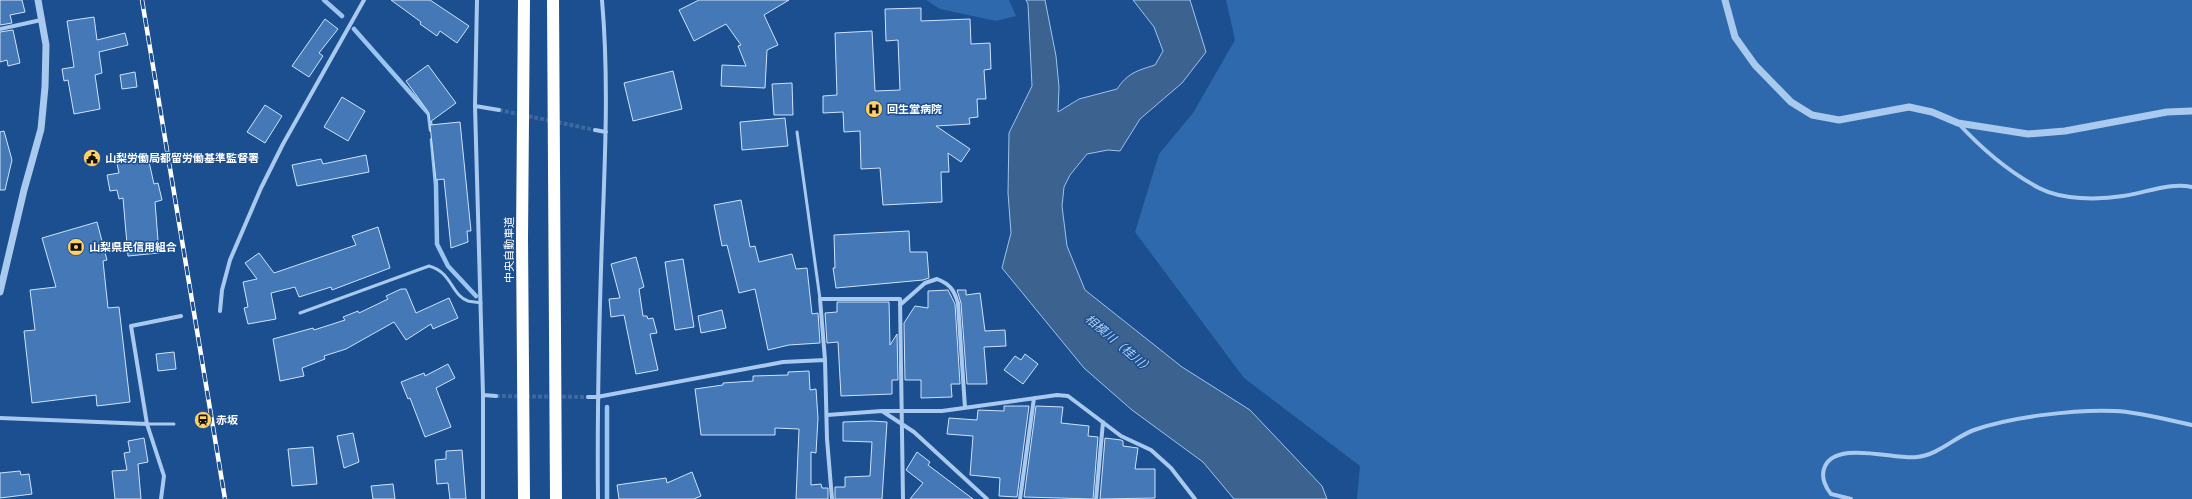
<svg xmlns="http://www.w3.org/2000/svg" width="2192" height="499" viewBox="0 0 2192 499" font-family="Mulish,'Noto Sans JP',sans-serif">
<rect width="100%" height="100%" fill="#1b4f8f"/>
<path fill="#2e69ad" d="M 926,0 L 1009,0 L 1016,16 L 996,21 L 940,9 Z
M 1226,0 L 2192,0 L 2192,499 L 1357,499 L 1360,466 L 1244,378 L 1135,232 L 1159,154 L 1193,113 L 1235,40 Z"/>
<path fill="#3c6290" stroke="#9cc4f0" d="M 1026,0 L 1045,0 L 1056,56 L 1059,87 L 1058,112 L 1079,99 L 1117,89 C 1128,73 1136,71 1155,65 L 1163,51 L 1154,27 L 1133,0 L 1190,0 L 1206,52 L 1182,83 L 1140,119 L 1120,151 L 1108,150 L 1087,154 L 1070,175 L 1064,187 L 1062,206 L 1067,246 L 1085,290 L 1182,367 L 1250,410 L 1322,486 L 1327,499 L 1234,499 L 1203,462 L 1132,410 L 1084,368 L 1002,268 L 1011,233 L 1008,193 L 1009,133 L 1032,86 L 1028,4 Z"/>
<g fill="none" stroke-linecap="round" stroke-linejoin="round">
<path stroke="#9cc4f0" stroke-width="4.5" d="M 324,0 L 342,16
M 354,29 L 429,114 L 431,130
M 432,140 L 436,185 L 437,244 L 448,266 L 476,296
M 607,407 L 607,499"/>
</g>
<path fill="#4478b7" stroke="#cfe3fa" d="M 0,0 L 22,0 L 25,12 L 10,15 L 12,23 L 0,25 Z
M 391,0 L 430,0 L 469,26 L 457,43 L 440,31 L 437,36 L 420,24 L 421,22 Z
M 699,0 L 789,0 L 764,15 L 778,45 L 767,50 L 765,88 L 721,86 L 722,65 L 746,66 L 738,46 L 741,45 L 726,24 L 694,41 L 679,10 Z
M 921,8 L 921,21 L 970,19 L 971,44 L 990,43 L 991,69 L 984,70 L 986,99 L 977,99 L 978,117 L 969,118 L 970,124 L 936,126 L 970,149 L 961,162 L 948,153 L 949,172 L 941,172 L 942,202 L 883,205 L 880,168 L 861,169 L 860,131 L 844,132 L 843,112 L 823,113 L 823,96 L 837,95 L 835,33 L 872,31 L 875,91 L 900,90 L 898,40 L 886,41 L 885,9 Z
M 94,17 L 97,40 L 125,33 L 128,45 L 99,52 L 102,73 L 95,75 L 100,109 L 74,114 L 68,80 L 64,81 L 62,69 L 74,67 L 67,21 Z
M 325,19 L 338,29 L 319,53 L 323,56 L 309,77 L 292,66 Z
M 13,30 L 20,63 L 8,66 L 7,60 L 0,62 L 0,32 Z
M 428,65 L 456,103 L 430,122 L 429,113 L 406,81 Z
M 673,71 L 682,109 L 633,121 L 624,83 Z
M 135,72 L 137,87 L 122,89 L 120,75 Z
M 792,83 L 793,115 L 774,115 L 772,84 Z
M 342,97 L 365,111 L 348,141 L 324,127 Z
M 265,105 L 282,116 L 265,143 L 247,132 Z
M 785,118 L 788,146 L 742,150 L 740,122 Z
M 460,122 L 471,231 L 467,231 L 468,242 L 451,248 L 444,179 L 436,180 L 430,125 Z
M 4,131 L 12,160 L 5,190 L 0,190 L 0,132 Z
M 147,153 L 154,184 L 158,183 L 162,200 L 155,202 L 159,253 L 128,256 L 123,198 L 119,199 L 117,190 L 110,191 L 107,175 L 119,173 L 116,159 Z
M 366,155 L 369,172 L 297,186 L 292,165 L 321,159 L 323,164 Z
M 741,200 L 750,247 L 755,246 L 759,262 L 792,254 L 796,269 L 807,268 L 812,314 L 818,313 L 820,343 L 789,345 L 768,350 L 755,289 L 739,293 L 727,245 L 722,246 L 714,205 Z
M 97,222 L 107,260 L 103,261 L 108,308 L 119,307 L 130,402 L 97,406 L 96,395 L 32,403 L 24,331 L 35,330 L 30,290 L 56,287 L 42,238 Z
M 378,227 L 390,268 L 332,290 L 331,287 L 299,297 L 295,287 L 271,293 L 276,319 L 248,324 L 244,308 L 248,307 L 243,282 L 257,279 L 245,263 L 259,253 L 274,273 L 356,245 L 352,236 Z
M 909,231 L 910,252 L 927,252 L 929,278 L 923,280 L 836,288 L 833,268 L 835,268 L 834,235 Z
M 636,257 L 644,287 L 639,289 L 643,316 L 647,316 L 648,319 L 653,318 L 657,333 L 650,334 L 658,370 L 636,374 L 624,315 L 611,317 L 609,299 L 620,298 L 611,264 Z
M 683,259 L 694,327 L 675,330 L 665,262 Z
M 401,289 L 406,289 L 416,313 L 449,298 L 458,318 L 433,329 L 431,324 L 406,340 L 394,322 L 346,349 L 324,356 L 325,359 L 302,368 L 304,376 L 280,381 L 273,339 L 313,328 L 314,330 L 345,320 L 343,317 L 358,311 L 359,313 L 388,299 L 386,296 Z
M 948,290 L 955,304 L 960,384 L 951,384 L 952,397 L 921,398 L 921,380 L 905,380 L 904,323 L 915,306 L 928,308 L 928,291 Z
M 957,290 L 966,290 L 966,295 L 980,293 L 985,331 L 1005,330 L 1006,346 L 984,347 L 987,384 L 967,384 L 961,303 Z
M 837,302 L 889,302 L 890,345 L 897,334 L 898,380 L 892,380 L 892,394 L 841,396 L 838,342 L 827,343 L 825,313 L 837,312 Z
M 722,310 L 726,328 L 701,333 L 698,316 Z
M 174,352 L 176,369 L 158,371 L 156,354 Z
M 1025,354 L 1038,364 L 1023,384 L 1004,370 L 1015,356 L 1021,360 Z
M 448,364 L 455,378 L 436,388 L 451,427 L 425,437 L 410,398 L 408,399 L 401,382 L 424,373 L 425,376 Z
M 809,371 L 810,390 L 816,389 L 818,418 L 816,453 L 811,452 L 811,485 L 821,484 L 822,488 L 828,488 L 828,499 L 796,499 L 799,429 L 775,428 L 775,435 L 701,435 L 695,389 L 723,385 L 723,383 L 753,381 L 753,376 L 788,375 L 788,372 Z
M 1004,406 L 1029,406 L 1017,497 L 999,496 L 1000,478 L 970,475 L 973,436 L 947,434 L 949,418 L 977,420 L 978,410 L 1004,411 Z
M 1036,406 L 1063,407 L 1061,423 L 1089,426 L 1088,436 L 1098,437 L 1093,499 L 1024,497 Z
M 872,421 L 887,422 L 882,499 L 835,499 L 835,487 L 845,487 L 845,477 L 870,476 L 872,442 L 843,441 L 843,422 Z
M 353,433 L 359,462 L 344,468 L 337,436 Z
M 144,438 L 148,462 L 138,464 L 141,499 L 115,499 L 112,471 L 127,470 L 124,453 L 130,452 L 128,441 Z
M 1105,438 L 1121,440 L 1123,441 L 1123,446 L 1138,448 L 1135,469 L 1155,469 L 1155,498 L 1100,499 Z
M 313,447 L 317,484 L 292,486 L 288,449 Z
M 462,450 L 466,499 L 450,499 L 448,483 L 437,484 L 435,460 L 446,459 L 446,451 Z
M 917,452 L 930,462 L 928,465 L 973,499 L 910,499 L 923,483 L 906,470 Z
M 20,471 L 21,475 L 29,474 L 32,494 L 0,498 L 0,473 Z
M 692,472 L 701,496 L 694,499 L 619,499 L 617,485 L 666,478 L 667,483 Z
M 393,484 L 395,499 L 373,499 L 371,486 Z"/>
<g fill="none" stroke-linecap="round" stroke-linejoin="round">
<path stroke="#3d69a0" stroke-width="4" stroke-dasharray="4 2" stroke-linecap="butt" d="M 499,110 L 595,130
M 496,396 L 588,397"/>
<path stroke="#a9c9ee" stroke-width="3" d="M 797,132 L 820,299
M 300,313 L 429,266 C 452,272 451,295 468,301 C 472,302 477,302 481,303
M 147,424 L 174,424"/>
<path stroke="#a9c9ee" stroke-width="4" d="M 477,0 L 475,106 L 483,395 L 483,499
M 0,29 L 41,20
M 475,106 L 499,110
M 1958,123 C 1981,148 2009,172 2039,188 C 2062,200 2098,200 2123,196 C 2145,193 2170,182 2192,187
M 595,130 L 606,132
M 900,305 L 925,283 L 937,279 C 950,284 954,290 958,303 L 965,408
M 220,311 L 222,290 L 230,260 L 261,188 L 283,144 L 364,0
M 825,360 L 820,299 L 900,299 L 903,499
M 483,395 L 496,396
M 588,397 L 597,397 L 783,362 L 825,360 L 827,439 L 832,499
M 882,411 L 914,432 L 987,499
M 827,415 L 882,411 L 942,411 L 1057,395 L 1068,396 L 1121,436 L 1151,450 L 1171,468 L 1195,499
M 0,418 L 147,424
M 161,499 L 164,476 L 147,424 L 131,326 L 181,316
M 598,499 C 597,412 599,326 602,239 C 605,159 609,80 602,0
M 1020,499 L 1034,398
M 1096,499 L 1103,422
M 1851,499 L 1831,494 C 1826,488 1821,478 1824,469 C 1833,439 1894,460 1917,457 C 1938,455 1955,437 1974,430 C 2010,417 2077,409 2115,411 C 2141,412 2167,420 2192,425"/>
<path stroke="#a9c9ee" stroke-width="7" d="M 1725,0 L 1735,37 L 1755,65 L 1791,102 L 1812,115 L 1839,120 L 1909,107 L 1932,112 L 1958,123 L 2028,134 L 2065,131 L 2167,112 L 2192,111
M 0,292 L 24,190 L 41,129 L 45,87 L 46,45 L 38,0"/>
<path stroke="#fff" stroke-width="12" d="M 524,0 L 522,238 L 524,499
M 553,0 L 556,499"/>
<defs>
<path id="rail" d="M 142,0 L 225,499"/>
</defs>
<use href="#rail" stroke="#fff" stroke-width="4.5"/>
<use href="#rail" stroke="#1b4f8f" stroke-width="3" stroke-dasharray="9" stroke-linecap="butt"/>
</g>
<defs>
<symbol id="hospital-disc" viewBox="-11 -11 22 22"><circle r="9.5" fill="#ffd166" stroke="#1b4f8f"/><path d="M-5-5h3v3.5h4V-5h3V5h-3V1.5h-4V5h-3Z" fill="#111"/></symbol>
<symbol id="civic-disc" viewBox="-11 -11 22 22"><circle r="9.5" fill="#ffd166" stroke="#1b4f8f"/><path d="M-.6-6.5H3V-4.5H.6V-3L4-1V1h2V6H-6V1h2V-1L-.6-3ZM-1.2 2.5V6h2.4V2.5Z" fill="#111"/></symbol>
<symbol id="bank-disc" viewBox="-11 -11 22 22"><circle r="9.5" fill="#ffd166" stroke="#1b4f8f"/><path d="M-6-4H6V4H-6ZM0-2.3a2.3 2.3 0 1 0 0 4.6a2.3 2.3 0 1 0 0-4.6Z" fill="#111"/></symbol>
<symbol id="station-disc" viewBox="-11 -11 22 22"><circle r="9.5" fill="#ffd166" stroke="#1b4f8f"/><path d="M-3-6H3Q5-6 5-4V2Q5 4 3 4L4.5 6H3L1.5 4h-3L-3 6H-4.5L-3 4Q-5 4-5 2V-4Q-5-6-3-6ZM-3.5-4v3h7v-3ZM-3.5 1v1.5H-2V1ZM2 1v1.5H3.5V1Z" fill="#111"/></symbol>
</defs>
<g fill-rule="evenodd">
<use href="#hospital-disc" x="864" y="99" width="20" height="20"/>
<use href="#civic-disc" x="82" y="148" width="20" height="20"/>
<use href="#bank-disc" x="66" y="237" width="20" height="20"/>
<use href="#station-disc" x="193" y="410" width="20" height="20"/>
</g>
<g text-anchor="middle" stroke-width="3" stroke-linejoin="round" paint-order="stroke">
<g font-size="11" font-weight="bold" fill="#fff" stroke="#1b4f8f" text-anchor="start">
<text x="887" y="113">回生堂病院</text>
<text x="105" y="162">山梨労働局都留労働基準監督署</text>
<text x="89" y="251">山梨県民信用組合</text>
<text x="216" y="424">赤坂</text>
</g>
<g font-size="11" fill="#fff" stroke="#1b4f8f">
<text transform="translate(509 250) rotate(-90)" y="4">中央自動車道</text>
</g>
<g font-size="12" font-style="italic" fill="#b5d3f5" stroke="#1b4f8f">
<text transform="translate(1119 344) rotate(40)" y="4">相模川（桂川）</text>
</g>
</g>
</svg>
